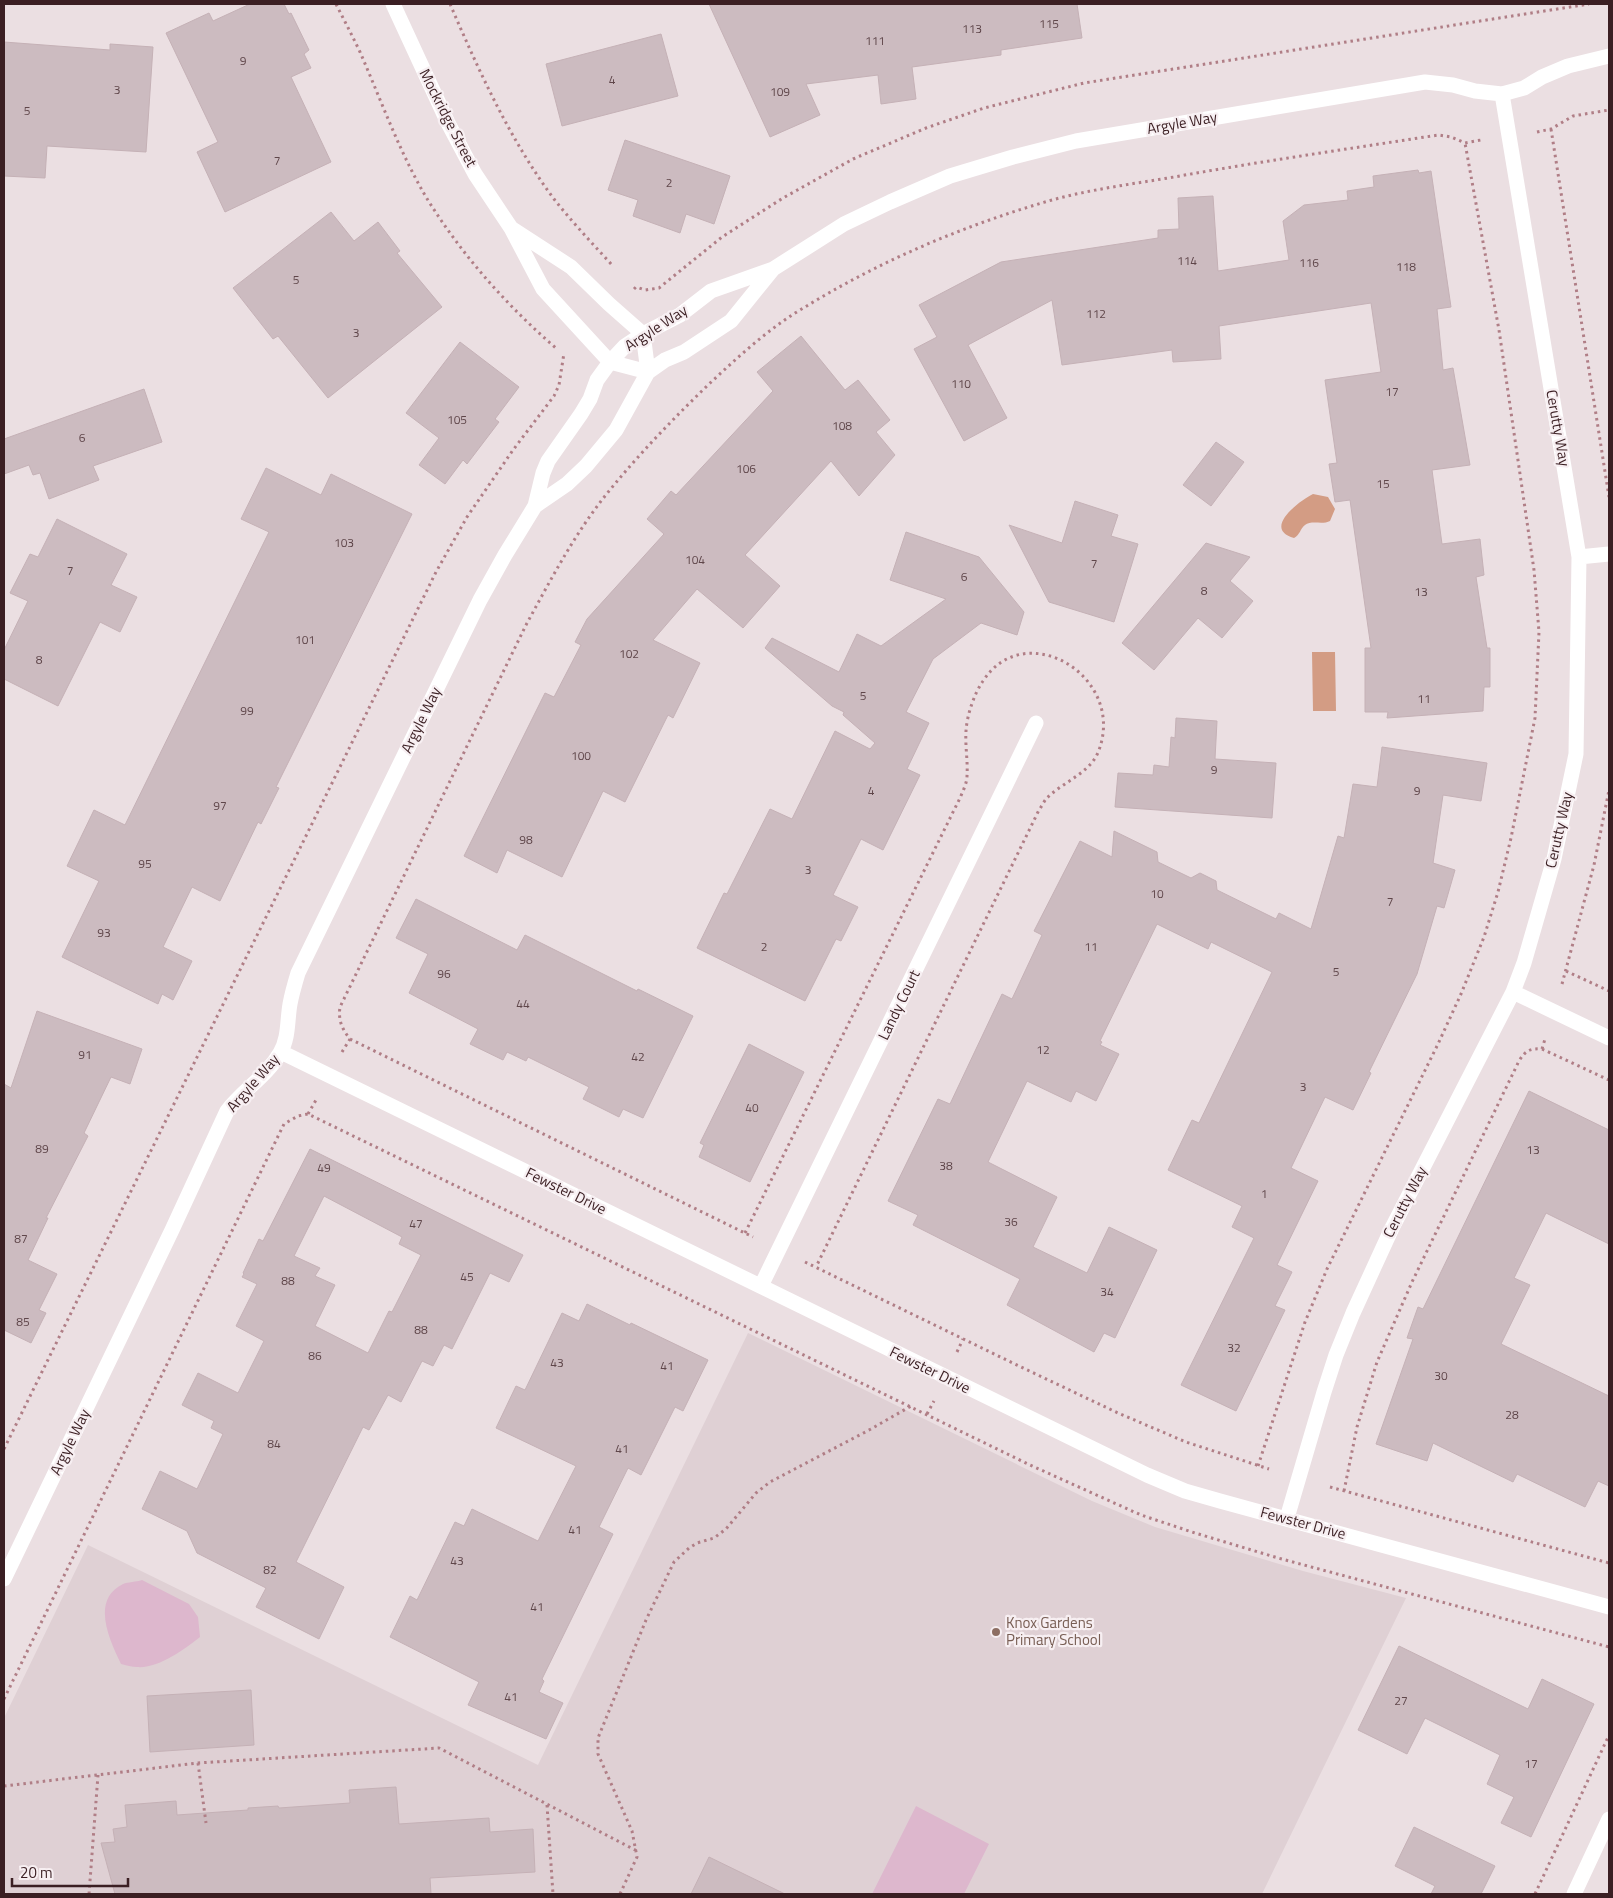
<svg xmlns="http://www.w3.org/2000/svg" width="1613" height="1898" viewBox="0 0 1613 1898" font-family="'Titillium Web',sans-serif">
<rect width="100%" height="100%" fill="#ebdfe2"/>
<path fill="#dfd0d4" d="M 748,1333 L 1092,1501 L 1155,1527 L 1303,1571 L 1406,1598 L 1262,1894 L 4,1894 L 4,1718 L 88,1545 L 538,1765 Z"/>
<path fill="#ddb7cd" d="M 142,1580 L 189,1604 L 198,1617 L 200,1637 C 185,1649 158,1669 137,1667 C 132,1667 126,1665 121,1664 C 110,1641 90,1600 123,1584 C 128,1582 136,1582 142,1580 Z
M 916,1806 L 989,1844 L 964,1894 L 872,1894 Z"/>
<path fill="#d39c84" d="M 1313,494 L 1328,497 L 1335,509 L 1330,521 C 1323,525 1311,520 1305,525 C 1300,529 1300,535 1294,538 C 1262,529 1299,501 1313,494 Z
M 1312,652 L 1335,652 L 1336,711 L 1313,711 Z"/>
<path fill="#ccbbc0" stroke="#c5b1b6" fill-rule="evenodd" d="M 250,4 L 284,4 L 289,14 L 291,13 L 309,50 L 304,54 L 311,68 L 291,77 L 331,162 L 225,212 L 197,152 L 218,142 L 166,33 L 209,13 L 213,21 Z
M 709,4 L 1077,4 L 1082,38 L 1001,50 L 1001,55 L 912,67 L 916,99 L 881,104 L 878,75 L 806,84 L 820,115 L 770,137 Z
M 661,34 L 678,96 L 562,126 L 546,64 Z
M 4,42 L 110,50 L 110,44 L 153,47 L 146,152 L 47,146 L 45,178 L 4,176 Z
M 625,140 L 730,176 L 714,224 L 686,214 L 680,233 L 633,216 L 638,200 L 608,190 Z
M 1418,170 L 1419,173 L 1431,171 L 1451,307 L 1437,309 L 1443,370 L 1453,368 L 1470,465 L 1432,470 L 1442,544 L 1480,539 L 1484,575 L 1476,577 L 1487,648 L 1490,648 L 1490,687 L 1484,687 L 1483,711 L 1387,718 L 1388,712 L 1365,712 L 1365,648 L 1371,648 L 1350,500 L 1335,502 L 1329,464 L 1337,463 L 1325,380 L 1381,372 L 1371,303 L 1219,326 L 1221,359 L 1173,362 L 1172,350 L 1062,365 L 1052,300 L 968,345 L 1007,418 L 964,441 L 914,349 L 937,337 L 919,305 L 1001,262 L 1158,238 L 1158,230 L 1179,229 L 1178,198 L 1213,196 L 1218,271 L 1289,260 L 1283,221 L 1304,205 L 1348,200 L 1347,191 L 1374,187 L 1373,176 Z
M 331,212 L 354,241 L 378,222 L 400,251 L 397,253 L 442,307 L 328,398 L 278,336 L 273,339 L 233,288 Z
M 801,336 L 845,390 L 858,380 L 890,420 L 876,432 L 895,455 L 859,496 L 831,461 L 745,555 L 780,586 L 743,628 L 697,589 L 653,640 L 700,663 L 673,718 L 668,715 L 625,802 L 603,791 L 562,877 L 507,850 L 497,873 L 464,856 L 545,693 L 554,697 L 581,645 L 575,642 L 587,619 L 664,534 L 647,519 L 671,491 L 676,495 L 773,391 L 757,372 Z
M 460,342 L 519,387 L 495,419 L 499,422 L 467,464 L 463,460 L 445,484 L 419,465 L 439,438 L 406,413 Z
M 144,389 L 162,442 L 93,466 L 99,480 L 49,499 L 40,473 L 33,475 L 29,465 L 4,474 L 4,439 Z
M 1216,442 L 1244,462 L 1211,506 L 1183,485 Z
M 266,468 L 321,495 L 331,474 L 412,514 L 276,787 L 279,788 L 261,824 L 258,822 L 220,901 L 192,887 L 163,947 L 192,961 L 173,1000 L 162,994 L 158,1004 L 62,957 L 99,881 L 67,866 L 94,810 L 125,825 L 269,532 L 241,519 Z
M 1075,501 L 1118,515 L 1111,536 L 1138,544 L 1114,622 L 1049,602 L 1009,525 L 1062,543 Z
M 57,519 L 127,554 L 111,585 L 137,597 L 120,632 L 100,622 L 58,706 L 4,679 L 4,650 L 28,601 L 10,593 L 30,554 L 38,557 Z
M 906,532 L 979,557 L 1024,612 L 1017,635 L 981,623 L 933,659 L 906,712 L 929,723 L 907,769 L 920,775 L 883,850 L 861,839 L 833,895 L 858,907 L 841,941 L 836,939 L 805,1001 L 697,948 L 724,893 L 727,894 L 770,809 L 792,819 L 835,731 L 870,749 L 875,743 L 843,715 L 844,712 L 832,706 L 765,648 L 772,638 L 839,672 L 857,634 L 881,646 L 946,599 L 890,580 Z
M 1206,543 L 1250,557 L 1230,581 L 1253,601 L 1222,638 L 1198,618 L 1154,670 L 1122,643 Z
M 1176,718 L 1217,721 L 1215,759 L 1276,763 L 1272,818 L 1115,807 L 1118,773 L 1153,775 L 1154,765 L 1169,767 L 1171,737 L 1175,738 Z
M 1382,747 L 1487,763 L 1481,801 L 1443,795 L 1433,863 L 1455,870 L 1444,908 L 1437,906 L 1417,974 L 1369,1072 L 1371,1073 L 1353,1110 L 1325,1097 L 1291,1168 L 1318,1181 L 1277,1265 L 1292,1272 L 1275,1306 L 1285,1310 L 1236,1411 L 1181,1385 L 1254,1238 L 1232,1227 L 1242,1206 L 1168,1170 L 1192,1120 L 1199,1123 L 1272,972 L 1211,942 L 1208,949 L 1157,924 L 1100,1041 L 1102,1042 L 1100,1045 L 1119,1054 L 1096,1101 L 1076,1091 L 1071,1102 L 1027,1081 L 988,1162 L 1057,1197 L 1033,1247 L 1087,1273 L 1109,1227 L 1157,1250 L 1115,1338 L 1104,1333 L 1094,1352 L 1007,1305 L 1020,1279 L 913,1225 L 918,1215 L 888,1201 L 938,1099 L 950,1104 L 1002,994 L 1012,999 L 1042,935 L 1034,931 L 1080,841 L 1112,857 L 1114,831 L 1157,852 L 1158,862 L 1191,878 L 1200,873 L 1216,881 L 1217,890 L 1276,919 L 1279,913 L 1311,929 L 1338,836 L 1344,838 L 1353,784 L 1377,787 Z
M 416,899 L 517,950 L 525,935 L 637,991 L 638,989 L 693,1016 L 643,1118 L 623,1109 L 619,1117 L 583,1099 L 589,1087 L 528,1057 L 526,1061 L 507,1052 L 503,1060 L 470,1044 L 478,1029 L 409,993 L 428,954 L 396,938 Z
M 37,1011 L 142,1049 L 130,1084 L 111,1077 L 84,1133 L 88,1136 L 46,1218 L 48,1218 L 28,1260 L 57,1274 L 39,1310 L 46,1313 L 31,1343 L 4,1330 L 4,1084 L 11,1088 Z
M 749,1044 L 804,1072 L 750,1182 L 699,1157 L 704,1145 L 700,1143 Z
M 1529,1091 L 1609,1130 L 1609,1244 L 1546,1213 L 1514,1278 L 1530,1285 L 1501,1344 L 1609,1396 L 1609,1486 L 1598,1481 L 1585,1507 L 1517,1474 L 1513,1482 L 1433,1443 L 1427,1461 L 1376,1444 L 1413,1339 L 1407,1338 L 1418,1307 L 1423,1309 Z
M 310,1149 L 523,1255 L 509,1282 L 490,1273 L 452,1349 L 444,1345 L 433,1366 L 422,1361 L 401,1402 L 388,1395 L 369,1430 L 363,1427 L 296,1562 L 344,1587 L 319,1639 L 256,1607 L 266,1588 L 197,1553 L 187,1531 L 142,1509 L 160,1471 L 197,1489 L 223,1434 L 211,1428 L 214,1421 L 182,1405 L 198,1373 L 238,1393 L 264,1341 L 236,1326 L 257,1284 L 242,1277 L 244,1274 L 243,1273 L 259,1239 L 263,1241 ZM 324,1196 L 402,1237 L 399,1244 L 421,1255 L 392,1312 L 389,1311 L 368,1353 L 315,1326 L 335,1285 L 315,1276 L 320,1268 L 294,1256 Z
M 587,1304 L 630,1325 L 631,1323 L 708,1360 L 683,1411 L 675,1407 L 641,1475 L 628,1468 L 599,1527 L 613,1534 L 542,1679 L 544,1681 L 539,1692 L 563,1703 L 546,1739 L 468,1705 L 479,1682 L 390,1637 L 410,1596 L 417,1600 L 455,1522 L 464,1526 L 472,1509 L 538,1541 L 576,1466 L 496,1428 L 516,1386 L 525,1390 L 562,1313 L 579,1321 Z
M 1399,1646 L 1528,1709 L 1542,1679 L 1594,1704 L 1531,1837 L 1501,1823 L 1514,1797 L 1487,1784 L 1500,1755 L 1425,1718 L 1407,1754 L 1358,1730 Z
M 251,1690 L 254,1745 L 150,1752 L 147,1696 Z
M 396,1787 L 399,1824 L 489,1818 L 490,1832 L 533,1829 L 535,1872 L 430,1878 L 431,1894 L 115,1894 L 101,1843 L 115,1842 L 113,1829 L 127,1827 L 125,1805 L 176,1801 L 177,1815 L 248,1810 L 248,1808 L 278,1806 L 279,1808 L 350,1803 L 349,1790 Z
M 1414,1827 L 1495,1866 L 1481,1894 L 1431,1894 L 1435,1886 L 1395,1866 Z
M 709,1857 L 785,1894 L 691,1894 Z"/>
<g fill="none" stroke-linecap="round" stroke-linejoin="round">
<path stroke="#b07e86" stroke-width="3" stroke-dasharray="2.5 4" stroke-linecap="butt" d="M 336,4 C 344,20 352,35 360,52 C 381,100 399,151 426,197 C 461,254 506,305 557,349
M 450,4 C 479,71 510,140 554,199 C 572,222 592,243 612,265
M 1551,129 L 1609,497
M 1537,132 L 1551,129 L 1573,116 L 1609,110
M 634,289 L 636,287 L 645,290 L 659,288 L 722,237 L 783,198 L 853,159 L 926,128 L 984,108 L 1084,83 L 1589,4
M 1566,971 L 1609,991
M 1562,984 L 1594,865 L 1609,790
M 350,1039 L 753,1237
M 1542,1049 L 1609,1080
M 342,1052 L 350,1039 C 342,1029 338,1020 340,1007 L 526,625 C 550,581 574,535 605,496 C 637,456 672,420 708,385 C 738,357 769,328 805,307 C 882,260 965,225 1052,200 C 1092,189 1133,184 1174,177 C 1257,162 1341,150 1425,137 L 1439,135 L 1451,137 L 1465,143 L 1481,140
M 308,1114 L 316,1100
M 745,1233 L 960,798 C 963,791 967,783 967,776 C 968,761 965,746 966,731 C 967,715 974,694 983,681 C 1025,616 1126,676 1099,750 C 1091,773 1064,781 1047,798 C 1044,801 1042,806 1039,810 L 816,1267
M 805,1262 L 1021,1367 L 1118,1413 L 1186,1442 L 1269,1469
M 957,1352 L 963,1339
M 927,1414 L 934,1401
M 4,1449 L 436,572 L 467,517 L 513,450 L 554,396 L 559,385 L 564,353
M 1258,1466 L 1305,1322 L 1327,1269 L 1438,1044 L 1461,994 L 1484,937 L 1498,892 L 1511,838 L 1535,718 L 1539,632 L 1534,570 L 1499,330 L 1465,143
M 1330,1487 L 1609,1563
M 1344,1491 L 1357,1427 L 1377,1362 L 1412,1282 L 1519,1061 C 1525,1051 1530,1048 1542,1049 L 1545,1039
M 4,1699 L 284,1124 L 298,1116 L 308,1114 L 1030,1465 L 1141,1515 L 1195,1533 L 1278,1558 L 1609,1647
M 198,1763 L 206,1823
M 4,1786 L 198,1763 L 439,1748 L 637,1851
M 547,1805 L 553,1894
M 89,1894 L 98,1775
M 620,1894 L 637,1857 L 632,1831 L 598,1754 L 598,1738 L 646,1620 L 674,1562 L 689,1548 L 697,1543 L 714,1538 L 726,1529 L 756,1493 L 770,1482 L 871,1429 L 911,1406
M 1535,1894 L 1609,1735"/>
<path stroke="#fff" stroke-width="15" d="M 393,4 L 448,123 L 475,174 L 511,228 L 543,289 L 610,362 L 648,372 L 643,334 L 609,304 L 571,267 L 511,228
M 535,506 L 567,484 L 586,466 L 616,430 L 648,372 L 665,360 L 684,352 L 731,321 L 773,269
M 1579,557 L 1609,554
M 1513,992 L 1609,1038
M 281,1052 L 1147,1475 L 1185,1491 L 1220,1501 L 1609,1607
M 761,1286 L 1036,723
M 1287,1518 L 1324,1392 L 1336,1355 L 1353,1313 L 1392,1228 L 1513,992 L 1524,963 L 1554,859 L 1576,754 L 1579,557 L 1502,94
M 4,1579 L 172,1230 L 227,1111 C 243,1090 267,1076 280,1053 C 289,1038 287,1021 290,1004 C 292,993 295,983 298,973 L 480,600 L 505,555 L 535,506 L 543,473 L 548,461 L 581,414 L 590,399 L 597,380 L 610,362 L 625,346 L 643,334 L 680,315 L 711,291 L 773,269 L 844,224 L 890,202 L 950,176 L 1013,157 L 1076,141 L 1425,82 L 1453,85 L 1475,91 L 1502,94 L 1524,88 L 1542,77 L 1568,66 L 1609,56
M 1574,1894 L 1609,1819"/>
</g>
<circle fill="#8d6e63" stroke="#f7eff2" stroke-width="2" cx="996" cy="1632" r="5"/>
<g text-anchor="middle" stroke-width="4.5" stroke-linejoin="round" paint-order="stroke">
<g font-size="12" fill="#5f464a">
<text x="1049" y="28">115</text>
<text x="972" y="33">113</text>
<text x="875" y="45">111</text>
<text x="243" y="65">9</text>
<text x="612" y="84">4</text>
<text x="117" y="94">3</text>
<text x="780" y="96">109</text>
<text x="27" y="115">5</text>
<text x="277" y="165">7</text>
<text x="669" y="187">2</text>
<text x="1187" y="265">114</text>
<text x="1309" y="267">116</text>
<text x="1406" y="271">118</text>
<text x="296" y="284">5</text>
<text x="1096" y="318">112</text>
<text x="356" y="337">3</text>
<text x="961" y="388">110</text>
<text x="1392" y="396">17</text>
<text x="457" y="424">105</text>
<text x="842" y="430">108</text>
<text x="82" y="442">6</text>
<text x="746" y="473">106</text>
<text x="1383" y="488">15</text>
<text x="344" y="547">103</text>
<text x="695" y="564">104</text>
<text x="1094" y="568">7</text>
<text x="70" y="575">7</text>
<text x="964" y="581">6</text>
<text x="1204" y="595">8</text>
<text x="1421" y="596">13</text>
<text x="305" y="644">101</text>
<text x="629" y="658">102</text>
<text x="39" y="664">8</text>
<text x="863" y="700">5</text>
<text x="1424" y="703">11</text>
<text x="247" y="715">99</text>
<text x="581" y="760">100</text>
<text x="1214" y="774">9</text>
<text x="871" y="795">4</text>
<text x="1417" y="795">9</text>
<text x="220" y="810">97</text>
<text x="526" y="844">98</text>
<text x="145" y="868">95</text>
<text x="808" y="874">3</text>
<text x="1157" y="898">10</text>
<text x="1390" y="906">7</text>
<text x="104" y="937">93</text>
<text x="764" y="951">2</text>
<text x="1091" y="951">11</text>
<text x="1336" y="976">5</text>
<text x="444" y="978">96</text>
<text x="523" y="1008">44</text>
<text x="1043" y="1054">12</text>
<text x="85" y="1059">91</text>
<text x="638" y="1061">42</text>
<text x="1303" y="1091">3</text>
<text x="752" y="1112">40</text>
<text x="42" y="1153">89</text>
<text x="1533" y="1154">13</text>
<text x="946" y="1170">38</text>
<text x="324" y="1172">49</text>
<text x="1264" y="1198">1</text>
<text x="1011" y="1226">36</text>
<text x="416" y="1228">47</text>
<text x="21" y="1243">87</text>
<text x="467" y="1281">45</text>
<text x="288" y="1285">88</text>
<text x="1107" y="1296">34</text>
<text x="23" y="1326">85</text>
<text x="421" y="1334">88</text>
<text x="1234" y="1352">32</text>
<text x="315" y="1360">86</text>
<text x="557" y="1367">43</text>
<text x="667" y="1370">41</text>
<text x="1441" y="1380">30</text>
<text x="1512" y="1419">28</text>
<text x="274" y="1448">84</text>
<text x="622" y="1453">41</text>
<text x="575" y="1534">41</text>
<text x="457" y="1565">43</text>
<text x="270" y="1574">82</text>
<text x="537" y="1611">41</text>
<text x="511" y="1701">41</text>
<text x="1401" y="1705">27</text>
<text x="1531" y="1768">17</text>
</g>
<g font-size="15" fill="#3b1f23" stroke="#f7eff2">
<text transform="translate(448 118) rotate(63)" y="5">Mockridge Street</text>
<text transform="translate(1182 123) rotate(-10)" y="5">Argyle Way</text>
<text transform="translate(656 328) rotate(-33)" y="5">Argyle Way</text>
<text transform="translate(1558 428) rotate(80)" y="5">Cerutty Way</text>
<text transform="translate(421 720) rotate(-64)" y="5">Argyle Way</text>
<text transform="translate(1559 830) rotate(-77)" y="5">Cerutty Way</text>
<text transform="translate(899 1005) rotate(-64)" y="5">Landy Court</text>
<text transform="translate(253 1083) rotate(-49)" y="5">Argyle Way</text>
<text transform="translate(566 1191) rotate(26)" y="5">Fewster Drive</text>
<text transform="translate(1405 1202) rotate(-63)" y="5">Cerutty Way</text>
<text transform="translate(930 1370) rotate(26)" y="5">Fewster Drive</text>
<text transform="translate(70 1442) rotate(-64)" y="5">Argyle Way</text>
<text transform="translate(1303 1523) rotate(15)" y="5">Fewster Drive</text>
</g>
<g font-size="15" fill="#785e54" stroke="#f7eff2" text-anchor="start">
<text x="1006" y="1628">Knox Gardens<tspan x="1006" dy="17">Primary School</tspan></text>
</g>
</g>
<rect width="1613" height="1898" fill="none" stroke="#3b1f23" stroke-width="10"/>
<path d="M12 1878v8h116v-8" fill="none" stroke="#3b1f23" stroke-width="2.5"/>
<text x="20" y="1878" font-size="15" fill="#3b1f23" stroke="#f7eff2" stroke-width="4" paint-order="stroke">20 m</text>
</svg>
